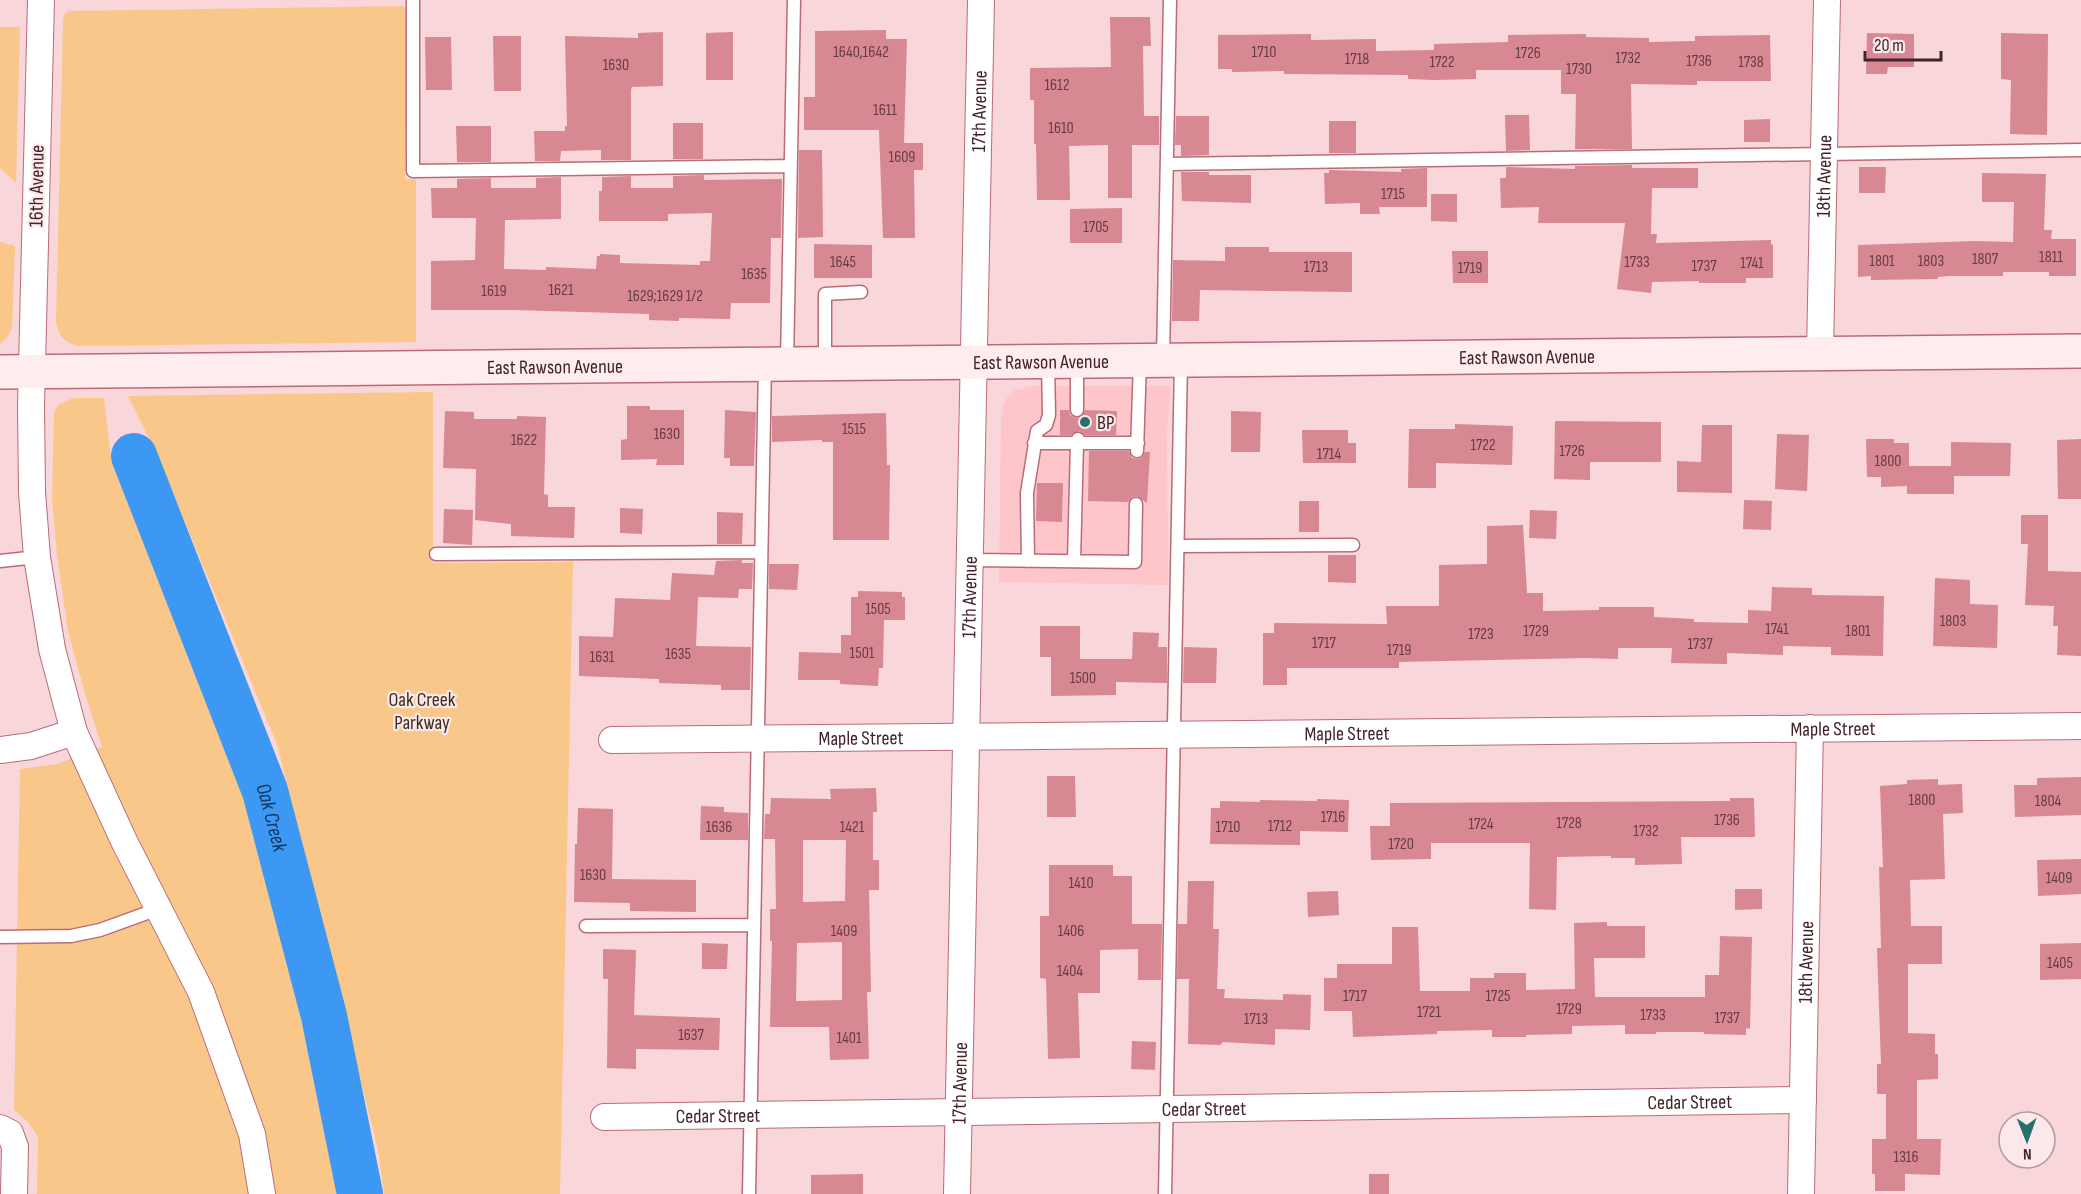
<svg xmlns="http://www.w3.org/2000/svg" width="2081" height="1194" viewBox="0 0 2081 1194" font-family="'Sofia Sans Condensed',sans-serif">
<rect width="100%" height="100%" fill="#f9d6da"/>
<path fill="#fec5cb" d="M 1032,386 L 1171,386 L 1167,434 L 1168,585 L 999,582 L 1001,416 L 1004,403 L 1009,395 L 1015,390 Z"/>
<path fill="#fac78a" d="M 403,6 L 408,11 L 405,179 L 416,179 L 416,342 L 78,346 C 64,342 60,337 56,323 L 63,21 L 64,15 L 68,11 Z
M 0,27 L 20,27 L 16,183 L 0,168 Z
M 0,242 L 15,246 L 12,328 L 8,336 L 0,344 Z
M 433,392 L 433,563 L 573,562 L 560,1194 L 384,1194 L 378,1150 L 277,744 L 158,457 L 128,396 Z
M 73,398 L 104,398 L 111,458 L 235,744 L 338,1158 L 343,1194 L 37,1194 L 38,1137 L 28,1122 L 14,1110 L 20,769 L 57,764 L 102,747 L 85,694 L 68,631 L 57,555 L 52,499 L 54,412 L 58,405 Z"/>
<g fill="none" stroke-linecap="round" stroke-linejoin="round">
<path stroke="#3c98f3" stroke-width="46" id="s1" d="M 134,456 L 265,791 L 324,1016 L 360,1194"/>
</g>
<path fill="#d78892" fill-rule="evenodd" d="M 1110,17 L 1150,17 L 1151,46 L 1143,46 L 1144,116 L 1159,116 L 1159,145 L 1132,145 L 1132,198 L 1108,198 L 1108,145 L 1069,146 L 1070,200 L 1037,200 L 1036,144 L 1034,144 L 1034,100 L 1030,100 L 1030,68 L 1111,67 Z
M 886,30 L 886,39 L 907,39 L 904,143 L 923,143 L 923,170 L 914,170 L 915,238 L 883,238 L 879,130 L 804,130 L 804,97 L 815,97 L 815,31 Z
M 663,32 L 663,86 L 632,87 L 631,90 L 631,160 L 601,160 L 601,150 L 561,151 L 560,161 L 535,161 L 534,131 L 565,131 L 565,126 L 567,126 L 565,36 L 638,38 L 638,33 Z
M 733,32 L 733,80 L 706,80 L 706,33 Z
M 1867,33 L 1914,34 L 1914,67 L 1888,67 L 1887,74 L 1866,74 Z
M 2001,33 L 2048,34 L 2047,135 L 2010,134 L 2011,80 L 2001,79 Z
M 1311,34 L 1311,40 L 1376,39 L 1376,51 L 1434,50 L 1434,44 L 1508,42 L 1508,35 L 1586,34 L 1586,37 L 1649,38 L 1649,42 L 1695,41 L 1695,36 L 1770,35 L 1771,81 L 1697,81 L 1697,85 L 1631,84 L 1632,149 L 1575,149 L 1576,94 L 1561,94 L 1561,70 L 1476,70 L 1476,79 L 1434,80 L 1408,79 L 1408,75 L 1284,74 L 1284,71 L 1232,72 L 1232,69 L 1218,69 L 1218,35 Z
M 493,36 L 521,36 L 521,91 L 494,91 Z
M 425,37 L 451,37 L 452,90 L 426,90 Z
M 1505,115 L 1529,115 L 1530,150 L 1506,151 Z
M 1176,116 L 1209,116 L 1209,155 L 1181,156 L 1181,145 L 1175,145 Z
M 1770,119 L 1770,142 L 1744,142 L 1744,120 Z
M 1329,121 L 1356,121 L 1356,153 L 1329,153 Z
M 673,123 L 703,123 L 703,159 L 673,159 Z
M 456,126 L 491,126 L 491,162 L 457,162 Z
M 799,150 L 822,150 L 823,237 L 798,238 Z
M 1632,165 L 1632,168 L 1698,168 L 1698,188 L 1652,188 L 1651,234 L 1657,234 L 1656,243 L 1771,240 L 1771,244 L 1773,245 L 1773,278 L 1746,278 L 1746,283 L 1699,283 L 1699,281 L 1652,282 L 1651,293 L 1617,289 L 1625,223 L 1538,223 L 1539,207 L 1501,208 L 1500,178 L 1506,178 L 1506,167 L 1575,169 L 1575,166 Z
M 1859,167 L 1886,167 L 1885,193 L 1859,193 Z
M 1427,168 L 1427,207 L 1379,207 L 1380,214 L 1360,214 L 1360,203 L 1325,204 L 1324,173 L 1329,173 L 1329,170 L 1401,172 L 1401,169 Z
M 1181,172 L 1209,172 L 1209,175 L 1251,175 L 1251,203 L 1182,201 Z
M 1982,173 L 2046,174 L 2044,230 L 2052,230 L 2051,239 L 2076,239 L 2076,276 L 2049,276 L 2049,272 L 2003,272 L 2003,276 L 1949,276 L 1938,277 L 1938,279 L 1871,280 L 1871,276 L 1858,277 L 1858,245 L 1975,241 L 2013,242 L 2014,202 L 1982,202 Z
M 704,175 L 704,180 L 782,179 L 781,238 L 771,238 L 770,303 L 731,303 L 730,319 L 679,318 L 679,321 L 649,320 L 649,314 L 514,310 L 431,310 L 431,261 L 475,260 L 476,218 L 432,218 L 431,188 L 457,188 L 457,179 L 491,178 L 491,188 L 536,188 L 536,178 L 561,177 L 561,219 L 505,220 L 504,269 L 546,270 L 546,267 L 596,269 L 597,256 L 600,256 L 600,254 L 620,255 L 620,263 L 700,265 L 700,261 L 710,261 L 712,213 L 668,214 L 668,221 L 599,221 L 599,191 L 602,191 L 602,177 L 631,176 L 631,188 L 673,188 L 673,176 Z
M 1431,194 L 1457,194 L 1457,222 L 1431,221 Z
M 1122,208 L 1122,243 L 1070,243 L 1070,209 Z
M 814,244 L 872,245 L 872,278 L 814,278 Z
M 1225,247 L 1269,247 L 1269,252 L 1352,252 L 1352,292 L 1200,290 L 1199,321 L 1172,321 L 1173,260 L 1225,261 Z
M 1452,251 L 1488,251 L 1488,283 L 1453,283 Z
M 627,406 L 650,406 L 650,410 L 684,410 L 684,465 L 656,465 L 657,459 L 621,460 L 621,440 L 627,439 Z
M 725,410 L 756,412 L 754,466 L 730,466 L 730,458 L 724,458 Z
M 1060,410 L 1069,410 L 1070,415 L 1076,418 L 1082,417 L 1085,410 L 1117,411 L 1116,435 L 1085,435 L 1079,431 L 1071,435 L 1060,435 Z
M 445,411 L 474,412 L 474,419 L 517,419 L 517,416 L 546,417 L 544,494 L 548,495 L 548,507 L 575,507 L 574,538 L 511,536 L 511,524 L 475,520 L 476,469 L 443,468 Z
M 1231,411 L 1261,412 L 1260,452 L 1231,452 Z
M 886,413 L 887,465 L 890,465 L 889,540 L 833,540 L 833,442 L 822,442 L 822,440 L 772,442 L 772,416 Z
M 1555,421 L 1661,422 L 1661,462 L 1590,462 L 1590,480 L 1554,479 Z
M 1455,424 L 1513,426 L 1512,465 L 1436,463 L 1436,488 L 1408,488 L 1409,429 L 1455,429 Z
M 1702,425 L 1732,425 L 1732,493 L 1677,492 L 1677,461 L 1701,462 Z
M 1302,430 L 1348,430 L 1348,443 L 1356,443 L 1356,463 L 1303,463 Z
M 1777,434 L 1809,435 L 1807,491 L 1775,489 Z
M 1866,439 L 1894,439 L 1894,443 L 1909,443 L 1909,466 L 1951,466 L 1951,442 L 2011,443 L 2010,476 L 1954,476 L 1954,494 L 1907,494 L 1907,486 L 1881,487 L 1881,477 L 1867,477 Z
M 2081,439 L 2081,499 L 2058,499 L 2057,440 Z
M 1089,451 L 1129,451 L 1132,458 L 1137,459 L 1141,458 L 1145,452 L 1150,452 L 1147,503 L 1137,496 L 1132,497 L 1128,502 L 1088,501 Z
M 1037,483 L 1063,483 L 1062,522 L 1036,521 Z
M 1744,500 L 1772,501 L 1771,530 L 1743,529 Z
M 1299,501 L 1319,501 L 1319,532 L 1299,532 Z
M 620,508 L 643,509 L 642,534 L 620,533 Z
M 444,509 L 473,510 L 472,545 L 443,543 Z
M 1530,510 L 1557,511 L 1556,539 L 1529,538 Z
M 717,512 L 743,513 L 742,544 L 717,544 Z
M 2021,515 L 2048,515 L 2048,571 L 2081,572 L 2081,656 L 2057,655 L 2058,626 L 2053,626 L 2054,606 L 2025,605 L 2028,544 L 2021,544 Z
M 1523,525 L 1527,593 L 1543,593 L 1543,611 L 1599,610 L 1599,607 L 1654,607 L 1654,617 L 1694,619 L 1694,622 L 1748,623 L 1748,610 L 1771,611 L 1772,587 L 1812,588 L 1812,595 L 1884,596 L 1883,656 L 1831,655 L 1831,647 L 1783,646 L 1783,655 L 1727,653 L 1727,664 L 1671,663 L 1672,648 L 1618,648 L 1618,659 L 1587,658 L 1399,662 L 1399,668 L 1287,668 L 1287,685 L 1263,685 L 1263,633 L 1274,633 L 1274,623 L 1387,624 L 1386,606 L 1439,606 L 1439,565 L 1487,564 L 1487,526 Z
M 1328,555 L 1356,555 L 1356,583 L 1328,582 Z
M 742,560 L 742,563 L 753,563 L 752,589 L 739,589 L 738,598 L 698,597 L 696,646 L 751,647 L 750,690 L 721,690 L 721,685 L 659,683 L 659,679 L 579,676 L 579,636 L 613,637 L 615,598 L 670,600 L 672,573 L 714,575 L 716,561 Z
M 769,564 L 799,564 L 797,590 L 769,589 Z
M 1935,578 L 1970,580 L 1970,604 L 1998,605 L 1997,648 L 1933,646 Z
M 858,591 L 902,592 L 902,597 L 905,597 L 905,620 L 884,620 L 883,668 L 879,668 L 878,686 L 840,684 L 840,680 L 798,680 L 799,652 L 841,653 L 841,635 L 851,635 L 851,597 L 858,597 Z
M 1040,626 L 1080,626 L 1080,659 L 1132,659 L 1133,632 L 1159,633 L 1158,647 L 1167,647 L 1167,683 L 1116,682 L 1116,695 L 1051,696 L 1051,657 L 1040,657 Z
M 1184,647 L 1217,648 L 1216,683 L 1183,683 Z
M 1047,776 L 1075,776 L 1076,817 L 1047,817 Z
M 2081,777 L 2081,815 L 2015,817 L 2014,785 L 2037,785 L 2037,778 Z
M 1938,779 L 1938,785 L 1962,784 L 1963,813 L 1943,814 L 1945,879 L 1910,880 L 1911,926 L 1942,926 L 1942,964 L 1908,964 L 1908,1033 L 1935,1034 L 1935,1054 L 1938,1054 L 1938,1079 L 1917,1080 L 1917,1139 L 1941,1139 L 1940,1175 L 1905,1174 L 1905,1191 L 1875,1191 L 1875,1174 L 1872,1174 L 1872,1139 L 1886,1139 L 1886,1094 L 1877,1094 L 1877,1064 L 1881,1064 L 1877,948 L 1881,948 L 1879,867 L 1883,867 L 1880,786 L 1907,784 L 1907,780 Z
M 876,788 L 877,812 L 873,812 L 873,860 L 879,860 L 879,890 L 869,890 L 871,992 L 867,992 L 869,1059 L 830,1060 L 829,1027 L 770,1027 L 772,941 L 770,941 L 770,909 L 776,909 L 775,839 L 764,839 L 765,814 L 770,814 L 771,798 L 831,799 L 830,789 ZM 803,840 L 846,840 L 845,901 L 803,902 ZM 842,942 L 842,1000 L 796,1001 L 797,943 Z
M 1730,798 L 1754,798 L 1755,837 L 1681,837 L 1682,864 L 1635,865 L 1635,858 L 1611,858 L 1611,856 L 1557,857 L 1556,910 L 1529,909 L 1530,843 L 1431,843 L 1431,859 L 1371,860 L 1370,826 L 1390,826 L 1390,803 L 1730,801 Z
M 1317,799 L 1349,800 L 1348,832 L 1300,831 L 1300,845 L 1210,844 L 1211,808 L 1220,808 L 1220,801 L 1260,802 L 1260,800 L 1317,801 Z
M 701,806 L 724,807 L 724,812 L 748,813 L 748,840 L 700,840 Z
M 578,808 L 613,809 L 612,879 L 696,880 L 696,912 L 630,911 L 630,903 L 574,902 L 575,844 L 577,844 Z
M 2081,859 L 2081,894 L 2038,896 L 2037,860 Z
M 1049,865 L 1113,865 L 1113,876 L 1132,876 L 1132,924 L 1162,924 L 1161,980 L 1138,980 L 1138,949 L 1100,950 L 1100,993 L 1078,993 L 1080,1058 L 1048,1059 L 1046,979 L 1040,978 L 1040,916 L 1049,916 Z
M 1188,881 L 1214,881 L 1213,929 L 1219,929 L 1217,989 L 1225,989 L 1224,998 L 1283,1000 L 1283,994 L 1311,995 L 1310,1030 L 1275,1029 L 1275,1045 L 1223,1042 L 1220,1045 L 1188,1044 L 1189,979 L 1177,979 L 1178,924 L 1187,924 Z
M 1735,889 L 1762,889 L 1762,909 L 1735,910 Z
M 1338,891 L 1339,915 L 1308,917 L 1307,892 Z
M 1607,922 L 1607,926 L 1645,926 L 1645,958 L 1594,958 L 1595,997 L 1705,997 L 1705,975 L 1719,975 L 1720,936 L 1752,937 L 1750,1029 L 1746,1028 L 1746,1035 L 1704,1034 L 1704,1032 L 1656,1032 L 1656,1034 L 1625,1034 L 1625,1025 L 1572,1026 L 1572,1034 L 1526,1035 L 1526,1037 L 1492,1037 L 1492,1030 L 1437,1031 L 1437,1034 L 1353,1037 L 1352,1011 L 1324,1011 L 1324,978 L 1337,978 L 1337,964 L 1392,964 L 1392,927 L 1418,927 L 1420,991 L 1470,991 L 1470,978 L 1494,978 L 1494,973 L 1526,973 L 1526,990 L 1575,989 L 1574,923 Z
M 702,943 L 728,944 L 727,969 L 702,969 Z
M 2081,943 L 2081,979 L 2040,980 L 2040,944 Z
M 603,949 L 636,950 L 634,1015 L 720,1018 L 719,1050 L 636,1049 L 636,1069 L 607,1068 L 608,979 L 603,979 Z
M 1132,1041 L 1156,1042 L 1155,1070 L 1131,1069 Z
M 863,1174 L 863,1194 L 811,1194 L 811,1175 Z
M 1369,1174 L 1389,1174 L 1389,1194 L 1369,1194 Z"/>
<g fill="none" stroke-linecap="round" stroke-linejoin="round">
<defs>
<path id="lane" d="M 413,0 L 413,171 L 791,166
M 1167,164 L 2081,150
M 1163,359 L 1170,0
M 787,362 L 794,0
M 825,362 L 825,294 L 861,292
M 1077,363 L 1077,410
M 1034,443 L 1077,443 L 1078,439
M 1137,451 L 1140,361
M 1178,546 L 1353,545
M 436,554 L 761,552
M 969,560 L 1135,562 L 1136,504
M 0,561 L 37,557
M 1028,561 L 1027,493 L 1037,431 L 1046,425 L 1049,415 L 1048,362
M 1074,561 L 1077,443 L 1138,443
M 586,926 L 754,925
M 0,937 L 71,936 L 100,930 L 158,909
M 749,1194 L 765,365
M 1165,1194 L 1181,361"/>
<g id="street">
<path d="M 41,0 L 31,406 L 32,492 L 37,557 L 52,649 L 74,732 L 124,841 L 201,992 L 252,1134 L 262,1194"/>
<path id="s2" d="M 1820,353 L 1827,0"/>
<path id="s3" d="M 612,740 L 2081,726"/>
<path d="M 0,750 L 31,746 L 74,732"/>
<path id="s4" d="M 604,1117 L 1803,1100"/>
<path d="M 0,1128 L 10,1133 L 15,1147 L 14,1194"/>
<path id="s5" d="M 957,1194 L 981,0"/>
<path id="s6" d="M 1801,1194 L 1810,728"/>
</g>
<g id="secondary">
<path id="s7" d="M 0,372 L 2081,351"/>
</g>
</defs>
<use href="#lane" stroke="#b96c77" stroke-width="15"/>
<use href="#street" stroke="#b96c77" stroke-width="28"/>
<use href="#secondary" stroke="#b96c77" stroke-width="36"/>
<use href="#lane" stroke="#fff" stroke-width="12"/>
<use href="#street" stroke="#fff" stroke-width="26"/>
<use href="#secondary" stroke="#feecee" stroke-width="33"/>
</g>
<circle fill="#256f6c" stroke="#fae8ea" stroke-width="2" cx="1085" cy="422" r="6"/>
<g text-anchor="middle" stroke-width="4.5" stroke-linejoin="round" paint-order="stroke">
<g font-size="16" fill="#683c42">
<text x="861" y="57">1640,1642</text>
<text x="1264" y="57">1710</text>
<text x="1528" y="58">1726</text>
<text x="1628" y="63">1732</text>
<text x="1357" y="64">1718</text>
<text x="1699" y="66">1736</text>
<text x="1442" y="67">1722</text>
<text x="1751" y="67">1738</text>
<text x="616" y="70">1630</text>
<text x="1579" y="74">1730</text>
<text x="1057" y="90">1612</text>
<text x="885" y="115">1611</text>
<text x="1061" y="133">1610</text>
<text x="902" y="162">1609</text>
<text x="1393" y="199">1715</text>
<text x="1096" y="232">1705</text>
<text x="2051" y="262">1811</text>
<text x="1985" y="264">1807</text>
<text x="1882" y="266">1801</text>
<text x="1931" y="266">1803</text>
<text x="843" y="267">1645</text>
<text x="1637" y="267">1733</text>
<text x="1752" y="268">1741</text>
<text x="1704" y="271">1737</text>
<text x="1316" y="272">1713</text>
<text x="1470" y="273">1719</text>
<text x="754" y="279">1635</text>
<text x="561" y="295">1621</text>
<text x="494" y="296">1619</text>
<text x="665" y="301">1629;1629 1/2</text>
<text x="854" y="434">1515</text>
<text x="667" y="439">1630</text>
<text x="524" y="445">1622</text>
<text x="1483" y="450">1722</text>
<text x="1572" y="456">1726</text>
<text x="1329" y="459">1714</text>
<text x="1888" y="466">1800</text>
<text x="878" y="614">1505</text>
<text x="1953" y="626">1803</text>
<text x="1777" y="634">1741</text>
<text x="1536" y="636">1729</text>
<text x="1858" y="636">1801</text>
<text x="1481" y="639">1723</text>
<text x="1324" y="648">1717</text>
<text x="1700" y="649">1737</text>
<text x="1399" y="655">1719</text>
<text x="862" y="658">1501</text>
<text x="678" y="659">1635</text>
<text x="602" y="662">1631</text>
<text x="1083" y="683">1500</text>
<text x="1922" y="805">1800</text>
<text x="2048" y="806">1804</text>
<text x="1333" y="822">1716</text>
<text x="1727" y="825">1736</text>
<text x="1569" y="828">1728</text>
<text x="1481" y="829">1724</text>
<text x="1280" y="831">1712</text>
<text x="719" y="832">1636</text>
<text x="852" y="832">1421</text>
<text x="1228" y="832">1710</text>
<text x="1646" y="836">1732</text>
<text x="1401" y="849">1720</text>
<text x="593" y="880">1630</text>
<text x="2059" y="883">1409</text>
<text x="1081" y="888">1410</text>
<text x="844" y="936">1409</text>
<text x="1071" y="936">1406</text>
<text x="2060" y="968">1405</text>
<text x="1070" y="976">1404</text>
<text x="1355" y="1001">1717</text>
<text x="1498" y="1001">1725</text>
<text x="1569" y="1014">1729</text>
<text x="1429" y="1017">1721</text>
<text x="1653" y="1020">1733</text>
<text x="1727" y="1023">1737</text>
<text x="1256" y="1024">1713</text>
<text x="691" y="1040">1637</text>
<text x="849" y="1043">1401</text>
<text x="1906" y="1162">1316</text>
</g>
<g font-size="20" fill="#432328" stroke="#fae8ea">
<text dy="7" stroke="none"><textPath href="#s5" startOffset="1083">17th Avenue</textPath></text>
<text dy="7" stroke="none"><textPath href="#s2" startOffset="177">18th Avenue</textPath></text>
<text transform="translate(36 186) rotate(-89)" y="7">16th Avenue</text>
<text dy="7" stroke="none"><textPath href="#s7" startOffset="1527">East Rawson Avenue</textPath></text>
<text dy="7" stroke="none"><textPath href="#s7" startOffset="1041">East Rawson Avenue</textPath></text>
<text dy="7" stroke="none"><textPath href="#s7" startOffset="555">East Rawson Avenue</textPath></text>
<text dy="7" stroke="none"><textPath href="#s5" startOffset="597">17th Avenue</textPath></text>
<text dy="7" stroke="none"><textPath href="#s3" startOffset="1221">Maple Street</textPath></text>
<text dy="7" stroke="none"><textPath href="#s3" startOffset="735">Maple Street</textPath></text>
<text dy="7" stroke="none"><textPath href="#s3" startOffset="249">Maple Street</textPath></text>
<text dy="7" stroke="none"><textPath href="#s6" startOffset="232">18th Avenue</textPath></text>
<text dy="7" stroke="none"><textPath href="#s5" startOffset="111">17th Avenue</textPath></text>
<text dy="7" stroke="none"><textPath href="#s4" startOffset="1086">Cedar Street</textPath></text>
<text dy="7" stroke="none"><textPath href="#s4" startOffset="600">Cedar Street</textPath></text>
<text dy="7" stroke="none"><textPath href="#s4" startOffset="114">Cedar Street</textPath></text>
</g>
<g font-size="20" fill="#432328" stroke="#fae8ea" text-anchor="start">
<text x="1097" y="429">BP</text>
</g>
<g font-size="20" fill="#3c2d1a" stroke="#fae8ea">
<text x="422" y="706">Oak Creek<tspan x="422" dy="23">Parkway</tspan></text>
</g>
<g font-size="21" font-style="italic" fill="#13375b" stroke="#fae8ea">
<text dy="7" stroke="none"><textPath href="#s1" startOffset="387">Oak Creek</textPath></text>
</g>
</g>
<g transform="translate(2027 1140) rotate(179)"><circle r="28" fill="#fae8ea" stroke="#b1999c" stroke-width="1.5"/>
<path d="M0-4.5L10 22L0 15L-10 22Z" fill="#256f6c"/>
<text y="-9" font-size="16" font-weight="bold" text-anchor="middle" fill="#432328">N</text>
</g>
<path d="M1865 51v9h76v-9" fill="none" stroke="#432328" stroke-width="3"/>
<text x="1874" y="51" font-size="18" fill="#432328" stroke="#fae8ea" stroke-width="4.5" paint-order="stroke">20 m</text>
</svg>
